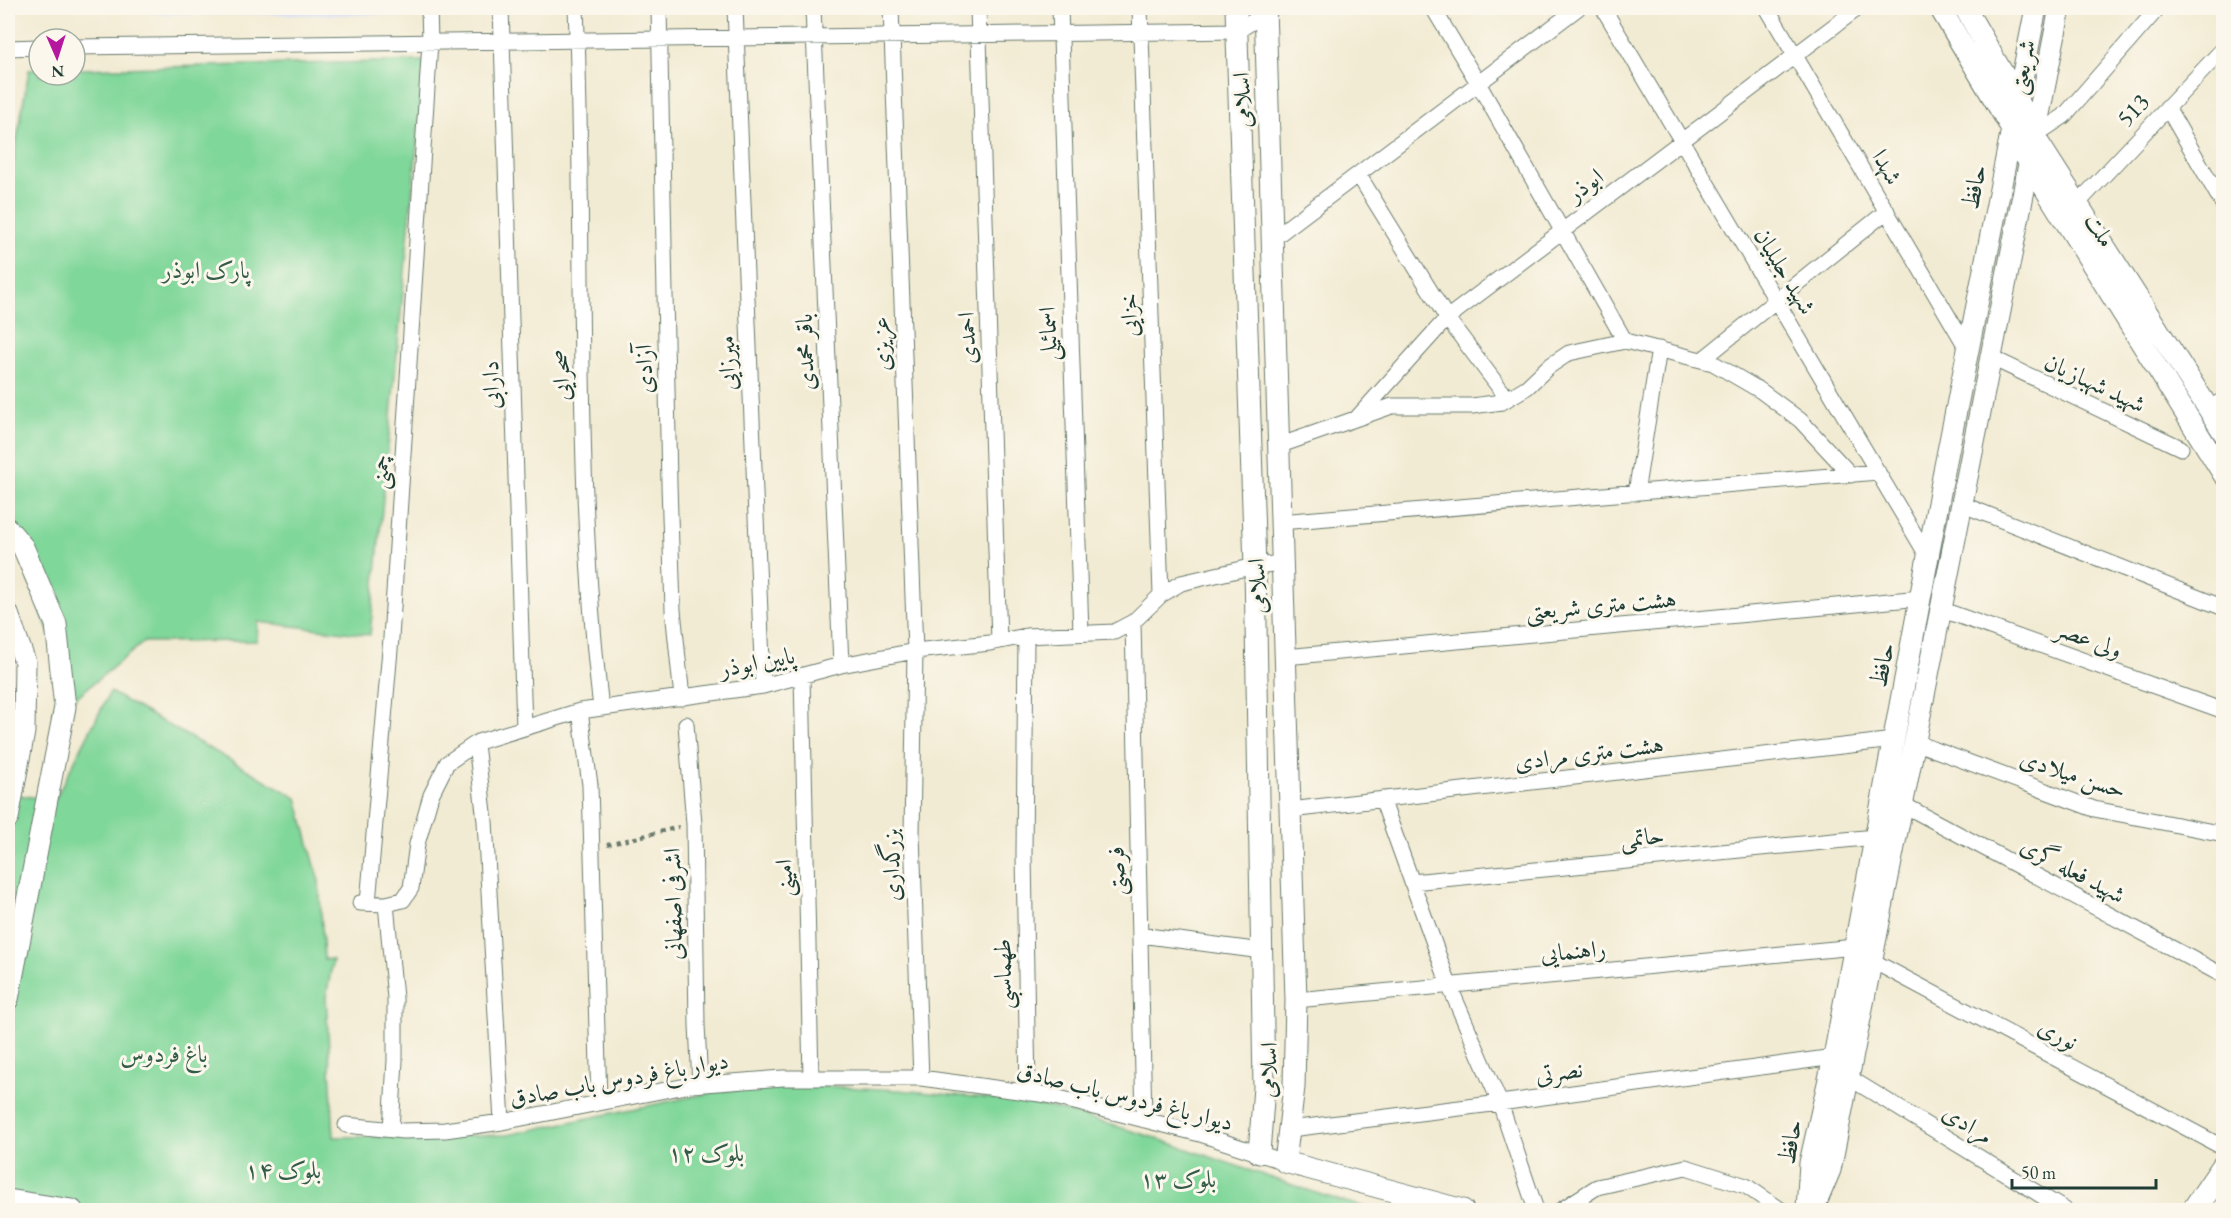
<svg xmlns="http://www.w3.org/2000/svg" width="2231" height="1218" viewBox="0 0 2231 1218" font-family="'EB Garamond',Amiri,serif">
<rect width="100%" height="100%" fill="#fbf7ec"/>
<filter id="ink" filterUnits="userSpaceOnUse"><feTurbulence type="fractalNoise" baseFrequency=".0167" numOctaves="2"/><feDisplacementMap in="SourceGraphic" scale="12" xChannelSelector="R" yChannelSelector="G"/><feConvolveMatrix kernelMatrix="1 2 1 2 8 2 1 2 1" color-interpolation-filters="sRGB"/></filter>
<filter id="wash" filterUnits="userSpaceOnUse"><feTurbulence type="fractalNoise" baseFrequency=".008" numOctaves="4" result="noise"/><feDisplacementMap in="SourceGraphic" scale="24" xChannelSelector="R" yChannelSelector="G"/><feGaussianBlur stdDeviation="1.35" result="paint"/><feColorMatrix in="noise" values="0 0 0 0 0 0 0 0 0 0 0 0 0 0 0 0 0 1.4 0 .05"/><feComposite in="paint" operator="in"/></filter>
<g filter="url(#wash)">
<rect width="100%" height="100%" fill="#f2ebd3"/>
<path fill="#cfdafa" d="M 137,8 L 421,8 L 421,15 L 157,14 Z"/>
<path fill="#80d79a" stroke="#508a67" stroke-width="1.5" d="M 425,61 L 370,635 L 258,622 L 257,641 L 144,642 L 74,699 L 8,523 L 8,190 L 29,70 L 39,69 L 39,75 L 75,75 L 75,69 Z
M 110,692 L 297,798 L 319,881 L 324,959 L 333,960 L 326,997 L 334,1137 L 507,1135 L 724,1090 L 825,1086 L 899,1090 L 1019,1101 L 1065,1111 L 1152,1137 L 1325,1196 L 1375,1210 L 8,1210 L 8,793 L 54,801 Z"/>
</g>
<g filter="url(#ink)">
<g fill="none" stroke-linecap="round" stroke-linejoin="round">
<defs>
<path id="street" d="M 501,8 L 524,728
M 576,8 C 586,241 573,476 601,708
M 659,8 L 669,484 L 673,610 L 682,698
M 735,8 L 763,686
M 813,8 L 841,665
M 891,8 L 915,651 L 912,835 L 921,1078
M 978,8 L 999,641
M 1060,8 L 1081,633
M 1140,8 L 1161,595
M 1433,8 L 1478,83 L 1625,341 L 1713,363 L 1761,391 L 1800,420 L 1851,475
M 1603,8 L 1928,557
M 1767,8 L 1968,350
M 75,47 L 1237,31 L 1270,11
M 8,48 L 39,47
M 2167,107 L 2224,206
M 2034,136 L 2064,116 L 2158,8
M 1358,174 L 1447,318 L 1507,398
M 2070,209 L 2077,204 L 2224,48
M 1271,240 L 1578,8
M 1990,357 L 2181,448
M 1702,360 L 1887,211
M 2208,408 L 2224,400
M 1357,418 L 1447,318 L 1858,8
M 1278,446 L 1392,406 L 1472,406 L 1502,402 L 1527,387 L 1548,367 L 1569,353 L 1625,341
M 1636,493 L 1659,349
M 1961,504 L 2224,608
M 1280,522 L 1878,472
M 1940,609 L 2224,711
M 1133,622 L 1144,1120
M 1026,636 L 1024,855 L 1028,1093
M 1285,657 L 1921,598
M 802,676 L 811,1078
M 580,711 L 590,785 L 599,1102
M 686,724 L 694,824 L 697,1025 L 700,1084
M 1914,742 L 2094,809 L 2224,834
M 476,744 L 485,821 L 502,1122
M 1382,799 L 1449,985 L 1500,1103 L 1536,1210
M 1902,804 L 2224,976
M 1290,810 L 1894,740
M 1412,882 L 1875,837
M 360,903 L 386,904 L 403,900 L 411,888 L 417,844 L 431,795 L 447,763 L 478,742 L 580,711 L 763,686 L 841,665 L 915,651 L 990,643 L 1026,636 L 1114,632 L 1133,622 L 1161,595 L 1181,583 L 1255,566 L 1282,563
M 368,903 L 391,638 L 430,42 L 429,8
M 386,904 L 395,998 L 395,1060 L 391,1130
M 1140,935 L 1262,951
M 1871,960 L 2224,1148
M 1296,1000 L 1855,947
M 1848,1077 L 2065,1210
M 346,1125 L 403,1131 L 445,1130 L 502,1122 L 691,1085 L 783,1078 L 921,1078 L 1047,1095 L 1200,1134 L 1285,1162
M 1290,1129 L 1500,1103 L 1834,1057
M 1561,1210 L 1597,1187 L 1686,1167 L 1746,1186 L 1781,1210"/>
<path id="secondary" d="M 1236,8 L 1255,566 L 1264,1087 L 1259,1153
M 1265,8 L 1296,1000 L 1294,1087 L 1285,1162 L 1463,1210
M 1940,8 L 2012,129 L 2029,163 L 2224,475
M 1965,8 L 2018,100 L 2034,136 L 2224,433
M 8,529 L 23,547 L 56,624 L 65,707 L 8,999
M 8,614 L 25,662 L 24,732 L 8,818
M 8,1200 L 72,1210
M 1807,1209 L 1810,1163 L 1834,1057 L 1945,466 L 2036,8
M 1813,1210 L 1830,1170 L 2060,8"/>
<path id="primary" d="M 2194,1210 L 2224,1166"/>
</defs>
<use href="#street" stroke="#697a6c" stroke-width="17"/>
<use href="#secondary" stroke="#697a6c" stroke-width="23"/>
<use href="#primary" stroke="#697a6c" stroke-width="26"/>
<path stroke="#697a6c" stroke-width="4" stroke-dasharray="4.5 4.5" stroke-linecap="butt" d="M 607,845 L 679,827"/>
<use href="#street" stroke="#fff" stroke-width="15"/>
<use href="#secondary" stroke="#fff" stroke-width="21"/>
<use href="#primary" stroke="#fff" stroke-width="24"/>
</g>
</g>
<g text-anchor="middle" stroke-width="6" stroke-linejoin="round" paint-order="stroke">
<g font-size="24" fill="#1f3d34" stroke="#fbf7ec">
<text transform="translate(2022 67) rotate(-79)" y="8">شریعتی</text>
<text transform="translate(1242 100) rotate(-92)" y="8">اسلامی</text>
<text transform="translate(2133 110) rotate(-47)" y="8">513</text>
<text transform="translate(1887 167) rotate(60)" y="8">شهدا</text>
<text transform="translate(1585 185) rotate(-37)" y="8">ابوذر</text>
<text transform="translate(1974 187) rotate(-79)" y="8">حافظ</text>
<text transform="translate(2100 230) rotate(58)" y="8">ملت</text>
<text transform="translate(1785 271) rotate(59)" y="8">شهید جلیلیان</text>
<text transform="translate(1129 315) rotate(-92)" y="8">خزایی</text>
<text transform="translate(1048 334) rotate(-92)" y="8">اسمائیلی</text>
<text transform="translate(967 338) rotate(-92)" y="8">احمدی</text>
<text transform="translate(881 344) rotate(-92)" y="8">عزیزی</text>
<text transform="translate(805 352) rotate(-92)" y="8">باقر محمدی</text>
<text transform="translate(727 363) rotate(-92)" y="8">میرزایی</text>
<text transform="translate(644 369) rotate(-91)" y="8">آزادی</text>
<text transform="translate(561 375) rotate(-91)" y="8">صحرایی</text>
<text transform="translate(2095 383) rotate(25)" y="8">شهید شهبازیان</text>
<text transform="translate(491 385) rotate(-92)" y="8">دارابی</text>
<text transform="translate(380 472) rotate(-86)" y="8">چمنی</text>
<text transform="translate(1257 586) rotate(-92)" y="8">اسلامی</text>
<text transform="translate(1601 605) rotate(-5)" y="8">هشت متری شریعتی</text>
<text transform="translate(2089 639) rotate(20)" y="8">ولی عصر</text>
<text transform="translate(757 662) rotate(-11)" y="8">پایین ابوذر</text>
<text transform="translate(1882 665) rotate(-79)" y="8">حافظ</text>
<text transform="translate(1589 753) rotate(-7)" y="8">هشت متری مرادی</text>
<text transform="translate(2073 774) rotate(18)" y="8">حسن میلادی</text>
<text transform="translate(1642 837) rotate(-6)" y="8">حاتمی</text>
<text transform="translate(891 865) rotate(-91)" y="8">بزرگداری</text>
<text transform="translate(2073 870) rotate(28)" y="8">شهید فعله گری</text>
<text transform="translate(1116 871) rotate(-91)" y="8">فرصتی</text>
<text transform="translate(784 878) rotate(-91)" y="8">امینی</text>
<text transform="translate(673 904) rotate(-91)" y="8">اشرفی اصفهانی</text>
<text transform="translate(1573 951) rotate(-5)" y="8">راهنمایی</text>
<text transform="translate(1003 974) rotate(-91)" y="8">طهماسبی</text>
<text transform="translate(2058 1034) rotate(28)" y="8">نوری</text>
<text transform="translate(1268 1070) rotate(-88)" y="8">اسلامی</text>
<text transform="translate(1559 1072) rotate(-8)" y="8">نصرتی</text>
<text transform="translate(619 1079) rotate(-10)" y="8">دیوار باغ فردوس باب صادق</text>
<text transform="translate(1125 1096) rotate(14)" y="8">دیوار باغ فردوس باب صادق</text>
<text transform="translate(1968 1124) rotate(32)" y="8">مرادی</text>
<text transform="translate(1790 1142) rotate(-80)" y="8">حافظ</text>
</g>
<g font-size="24" fill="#325c48" stroke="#fbf7ec">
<text x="206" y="278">پارک ابوذر</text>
<text x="164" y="1062">باغ فردوس</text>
<text x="706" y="1161">بلوک ۱۲</text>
<text x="283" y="1178">بلوک ۱۴</text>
<text x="1178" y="1187">بلوک ۱۳</text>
</g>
</g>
<rect width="2231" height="1218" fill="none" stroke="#fbf7ec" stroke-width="30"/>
<g transform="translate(57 57) rotate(177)"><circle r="28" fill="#fbf7ec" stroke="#a3ada2" stroke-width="1.5"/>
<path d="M0-4.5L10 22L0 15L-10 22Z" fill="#b5179e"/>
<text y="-9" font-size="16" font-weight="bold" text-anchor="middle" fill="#1f3d34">N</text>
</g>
<path d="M2012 1179v9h144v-9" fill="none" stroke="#1f3d34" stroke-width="3"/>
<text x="2021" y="1179" font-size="18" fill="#1f3d34" stroke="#fbf7ec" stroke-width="4.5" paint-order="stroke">50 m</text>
</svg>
